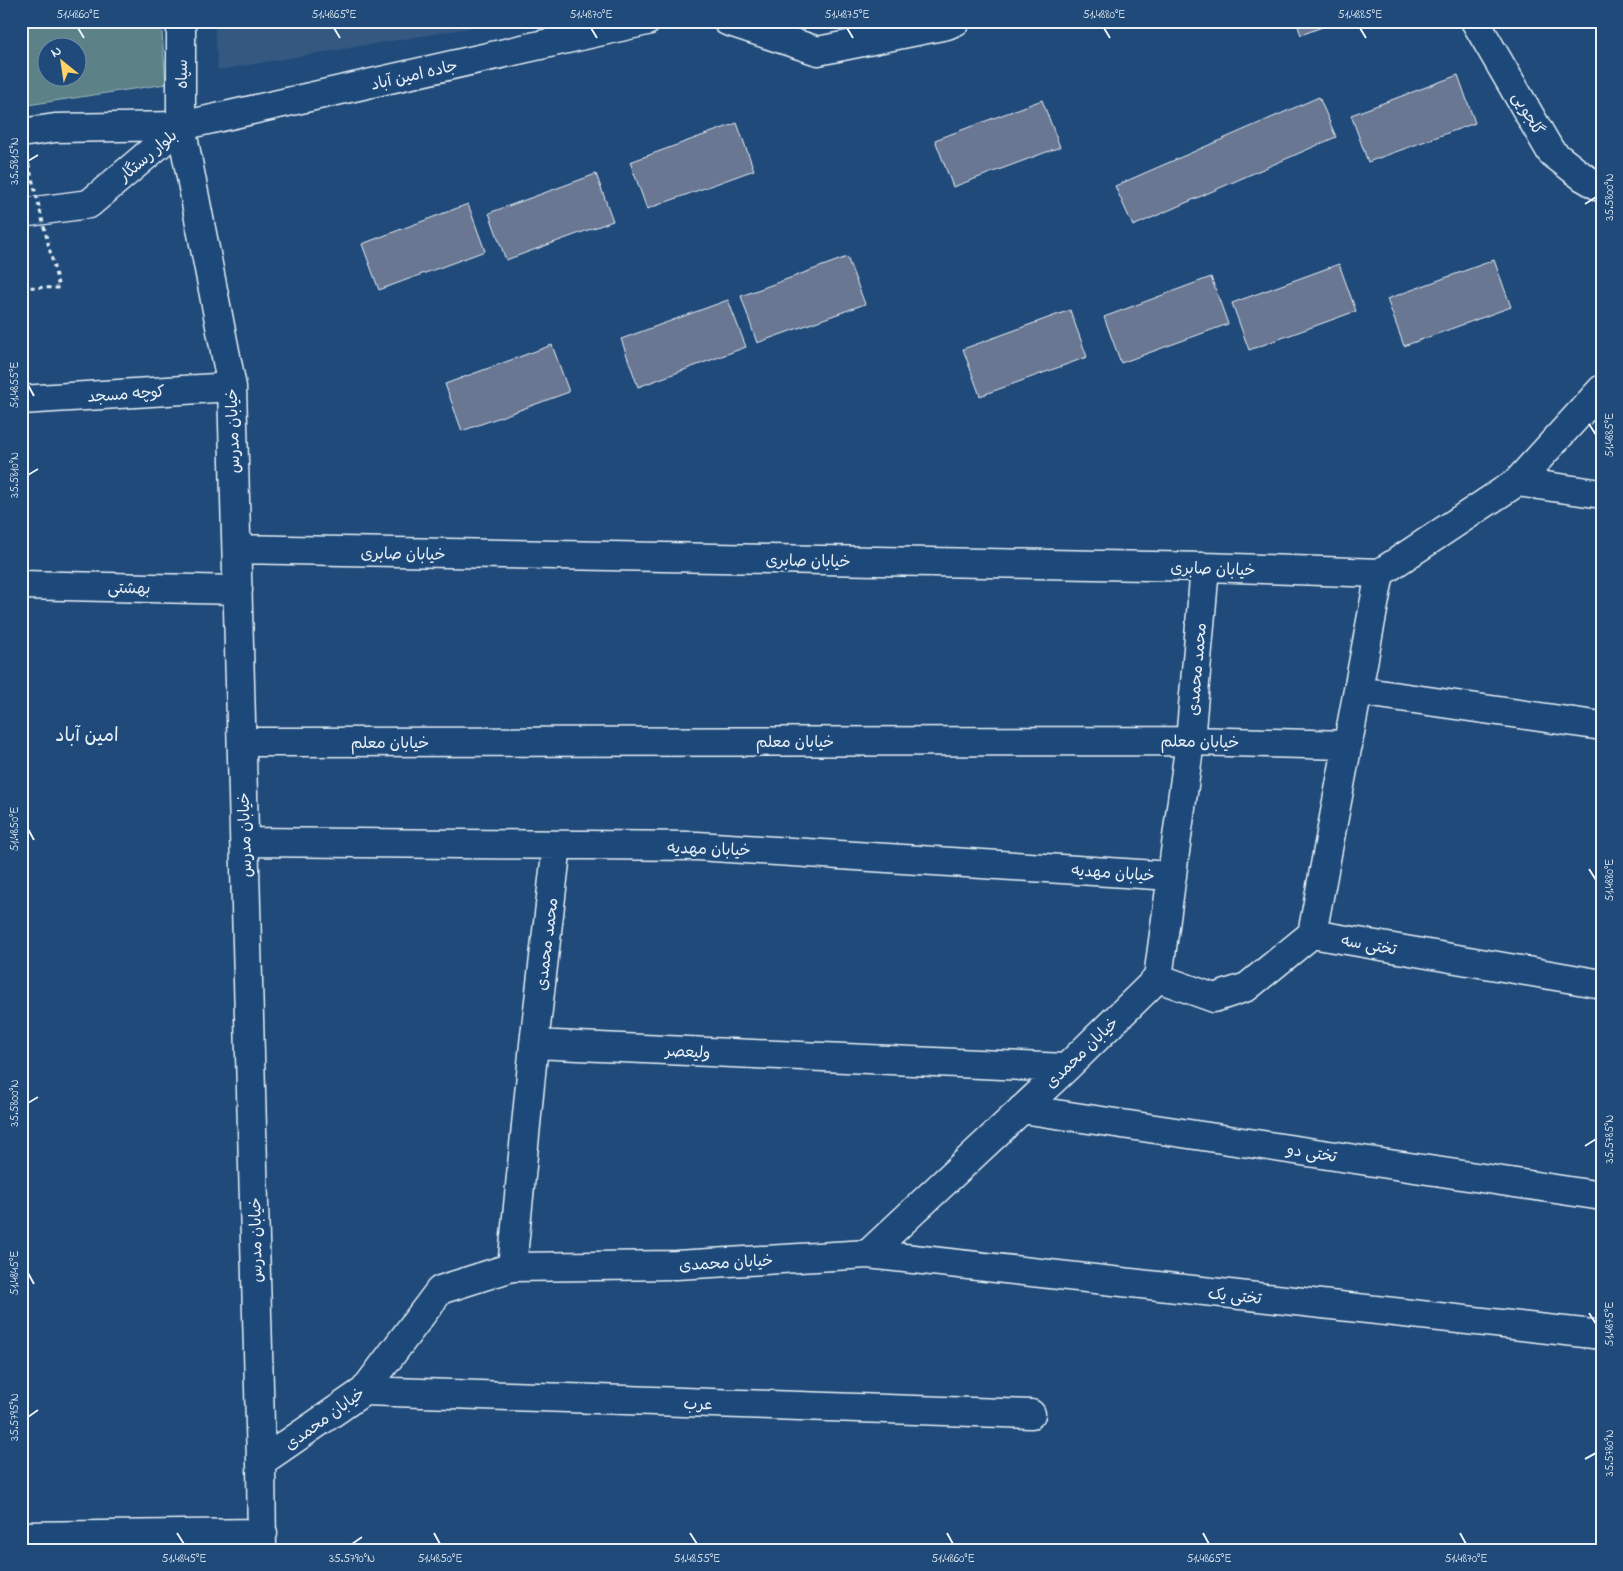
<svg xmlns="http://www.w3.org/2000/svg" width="1623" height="1571" viewBox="0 0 1623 1571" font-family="'Indie Flower','Playpen Sans Arabic',sans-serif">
<rect width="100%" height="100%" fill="#1f4a7a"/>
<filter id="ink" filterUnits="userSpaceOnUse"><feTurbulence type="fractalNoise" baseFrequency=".02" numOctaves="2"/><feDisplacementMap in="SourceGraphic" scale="10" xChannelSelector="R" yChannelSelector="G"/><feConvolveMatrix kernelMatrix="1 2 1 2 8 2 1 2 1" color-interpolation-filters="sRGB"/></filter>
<g filter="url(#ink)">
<path fill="#365881" d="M 214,21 L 494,21 L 475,27 L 218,70 Z"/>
<path fill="#5b8187" stroke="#a2b9c0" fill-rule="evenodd" d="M 21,21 L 161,21 L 166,84 L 21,106 ZM 48,48 L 78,48 L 78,78 L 48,78 Z"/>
<path fill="#6b7792" stroke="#e8f1f8" d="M 1296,21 L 1338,21 L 1301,35 Z
M 1458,75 L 1475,123 L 1368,162 L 1351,115 Z
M 1319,97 L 1336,137 L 1133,226 L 1115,186 Z
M 1042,100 L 1060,147 L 953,187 L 935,140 Z
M 737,123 L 754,170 L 647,209 L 630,162 Z
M 596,174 L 613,221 L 506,260 L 489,213 Z
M 468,204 L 485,251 L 379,290 L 362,244 Z
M 847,257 L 865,304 L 757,343 L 741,296 Z
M 1494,260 L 1511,307 L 1404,346 L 1387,299 Z
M 1339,264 L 1356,311 L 1249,350 L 1232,303 Z
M 1211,277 L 1228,324 L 1121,363 L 1104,317 Z
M 728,300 L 746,347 L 638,387 L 621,339 Z
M 1070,310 L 1087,357 L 980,396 L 963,349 Z
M 552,345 L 569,392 L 462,431 L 445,384 Z"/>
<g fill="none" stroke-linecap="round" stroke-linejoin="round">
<defs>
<path id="minor" d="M 181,21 L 181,126 L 232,387 L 261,1462 L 262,1550
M 1475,21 L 1551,152 L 1583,177 L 1602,188
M 21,400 L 232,387
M 1517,482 L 1602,494
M 237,549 L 1205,567 L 1380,573
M 21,585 L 238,590
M 1358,691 L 1602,726
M 242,742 L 1190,741 L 1348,745
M 245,842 L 697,846 L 1172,876
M 1312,934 L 1380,573 L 1517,482 L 1602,389
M 1158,978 L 1214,998 L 1247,987 L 1312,934 L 1602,984
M 1158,978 L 1190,741 L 1205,567
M 534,1044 L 557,845
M 1022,1109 L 1602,1196
M 868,1254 L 1602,1335
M 512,1267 L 534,1044 L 1066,1068
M 364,1391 L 1031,1414
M 261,1462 L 364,1391 L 440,1290 L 512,1267 L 676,1265 L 868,1254 L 1066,1068 L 1158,978
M 21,1536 L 263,1533"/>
<path id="major" d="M 727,21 L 818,51 L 947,25 L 956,21
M 21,133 L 55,128 L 181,126 L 647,21
M 21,213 L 89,204 L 181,126"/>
</defs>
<use href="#minor" stroke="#e8f1f8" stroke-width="31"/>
<use href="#major" stroke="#e8f1f8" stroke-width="31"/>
<use href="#minor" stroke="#1f4a7a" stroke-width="28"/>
<use href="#major" stroke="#1f4a7a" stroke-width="28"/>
<path stroke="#e8f1f8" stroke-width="3" stroke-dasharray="4 4" stroke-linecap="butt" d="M 21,133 L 59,288 L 21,287"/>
</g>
</g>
<path fill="none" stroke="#e8f1f8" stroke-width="2" d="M 78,28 L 84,38M 334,28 L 340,38M 591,28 L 597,38M 847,28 L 853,38M 1104,28 L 1110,38M 1360,28 L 1366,38M 28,161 L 38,155M 1585,204 L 1596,197M 28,385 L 34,396M 1589,424 L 1596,435M 28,475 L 38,469M 28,829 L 34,840M 1589,869 L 1596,880M 28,1103 L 38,1097M 1585,1146 L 1596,1139M 28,1273 L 34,1284M 1589,1313 L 1596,1324M 28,1417 L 38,1410M 1585,1459 L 1596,1453M 177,1533 L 184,1544M 434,1533 L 440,1544M 690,1533 L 697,1544M 947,1533 L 953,1544M 1203,1533 L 1209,1544M 1460,1533 L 1466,1544M 352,1544 L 362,1537"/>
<g text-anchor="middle" stroke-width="5" stroke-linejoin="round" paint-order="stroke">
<g font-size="16" fill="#e8f1f8" stroke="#1f4a7a">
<text transform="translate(181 74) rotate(-90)" y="6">سپاه</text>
<text transform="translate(414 74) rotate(-13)" y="6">جاده امین آباد</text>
<text transform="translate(1529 113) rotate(60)" y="6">گلجویی</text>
<text transform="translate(147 155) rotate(-40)" y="6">بلوار رستگار</text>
<text transform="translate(126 393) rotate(-4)" y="6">کوچه مسجد</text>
<text transform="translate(232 431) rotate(-92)" y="6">خیابان مدرس</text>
<text transform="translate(403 553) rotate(1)" y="6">خیابان صابری</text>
<text transform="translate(808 560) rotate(1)" y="6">خیابان صابری</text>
<text transform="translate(1213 568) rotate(2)" y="6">خیابان صابری</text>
<text transform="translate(129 587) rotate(1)" y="6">بهشتی</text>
<text transform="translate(1196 669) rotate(-85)" y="6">محمد محمدی</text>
<text x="795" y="747">خیابان معلم</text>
<text transform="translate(1200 741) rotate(1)" y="6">خیابان معلم</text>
<text x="390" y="748">خیابان معلم</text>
<text transform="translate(244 835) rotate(-92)" y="6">خیابان مدرس</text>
<text transform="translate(709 848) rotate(2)" y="6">خیابان مهدیه</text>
<text transform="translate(1113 872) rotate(4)" y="6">خیابان مهدیه</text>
<text transform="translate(546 944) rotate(-83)" y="6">محمد محمدی</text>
<text transform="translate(1369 944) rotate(10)" y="6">تختی سه</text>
<text transform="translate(688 1051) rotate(3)" y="6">ولیعصر</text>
<text transform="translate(1081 1052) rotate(-44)" y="6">خیابان محمدی</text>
<text transform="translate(1312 1152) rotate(9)" y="6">تختی دو</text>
<text transform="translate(255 1240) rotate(-91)" y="6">خیابان مدرس</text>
<text transform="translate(726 1262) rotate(-3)" y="6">خیابان محمدی</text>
<text transform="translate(1235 1295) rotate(6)" y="6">تختی یک</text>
<text transform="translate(698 1403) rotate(2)" y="6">عرب</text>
<text transform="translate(324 1418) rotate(-36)" y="6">خیابان محمدی</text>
</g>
<g font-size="19" fill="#e8f1f8" stroke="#1f4a7a">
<text x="87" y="741">امین آباد</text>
</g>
</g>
<rect width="1623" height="1571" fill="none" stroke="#1f4a7a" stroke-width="55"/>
<g transform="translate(62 62) rotate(330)"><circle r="24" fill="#1f4a7a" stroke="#6f8dac"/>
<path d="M0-4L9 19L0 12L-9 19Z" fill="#ffd166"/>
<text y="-8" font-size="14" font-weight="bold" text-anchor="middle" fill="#e8f1f8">N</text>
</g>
<rect x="28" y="28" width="1568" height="1516" fill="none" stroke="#e8f1f8" stroke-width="2"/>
<g font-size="12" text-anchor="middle" fill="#e8f1f8">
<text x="78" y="18">51.4860°E</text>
<text x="334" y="18">51.4865°E</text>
<text x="591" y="18">51.4870°E</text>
<text x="847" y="18">51.4875°E</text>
<text x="1104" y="18">51.4880°E</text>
<text x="1360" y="18">51.4885°E</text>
<text transform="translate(14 161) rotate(-90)" y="4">35.5815°N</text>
<text transform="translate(1609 197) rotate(-90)" y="4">35.5800°N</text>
<text transform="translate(14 385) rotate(-90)" y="4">51.4855°E</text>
<text transform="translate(1609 435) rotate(-90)" y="4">51.4885°E</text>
<text transform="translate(14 475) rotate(-90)" y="4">35.5810°N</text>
<text transform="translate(14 829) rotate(-90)" y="4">51.4850°E</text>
<text transform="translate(1609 880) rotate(-90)" y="4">51.4880°E</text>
<text transform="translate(14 1103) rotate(-90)" y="4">35.5800°N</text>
<text transform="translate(1609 1139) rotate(-90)" y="4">35.5785°N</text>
<text transform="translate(14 1273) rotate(-90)" y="4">51.4845°E</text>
<text transform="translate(1609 1324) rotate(-90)" y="4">51.4875°E</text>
<text transform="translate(14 1417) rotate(-90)" y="4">35.5795°N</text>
<text transform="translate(1609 1453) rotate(-90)" y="4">35.5780°N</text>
<text x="184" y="1562">51.4845°E</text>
<text x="352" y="1562">35.5790°N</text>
<text x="440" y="1562">51.4850°E</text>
<text x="697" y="1562">51.4855°E</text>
<text x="953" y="1562">51.4860°E</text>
<text x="1209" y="1562">51.4865°E</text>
<text x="1466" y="1562">51.4870°E</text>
</g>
</svg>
